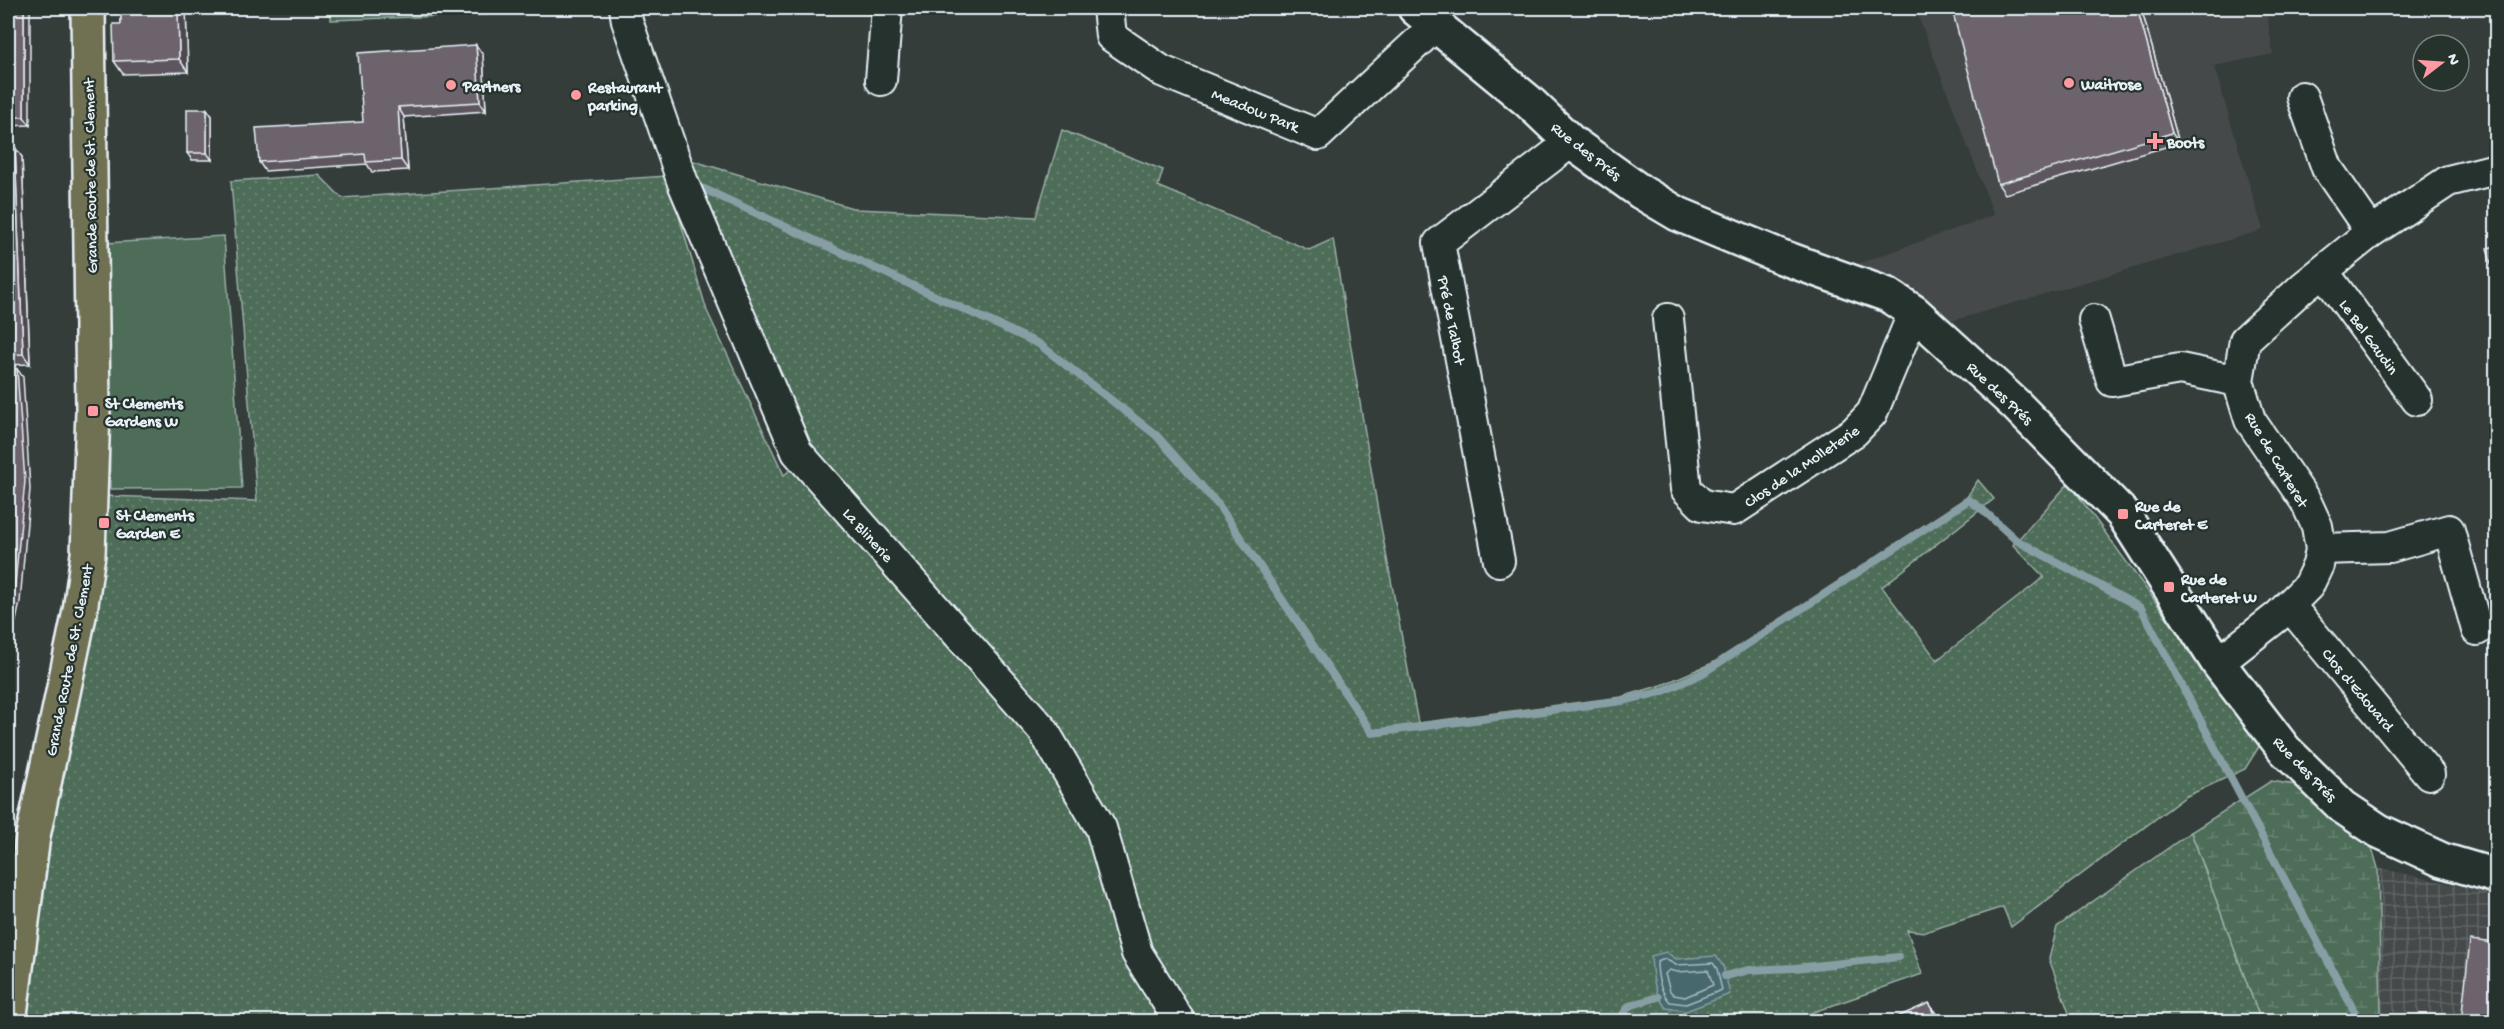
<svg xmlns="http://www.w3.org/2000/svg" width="2504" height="1029" viewBox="0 0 2504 1029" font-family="'Gochi Hand',sans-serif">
<defs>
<pattern id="industrial-grid" width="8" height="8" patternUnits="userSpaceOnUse" patternTransform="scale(1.5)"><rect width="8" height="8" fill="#454949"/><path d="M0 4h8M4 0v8" fill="none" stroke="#606464"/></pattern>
<pattern id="green-dots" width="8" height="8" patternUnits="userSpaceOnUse" patternTransform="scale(1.5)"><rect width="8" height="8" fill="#4d6d58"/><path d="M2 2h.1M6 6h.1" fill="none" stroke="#678271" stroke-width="1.8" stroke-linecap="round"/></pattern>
<pattern id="wetland-marsh" width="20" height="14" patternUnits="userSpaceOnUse" patternTransform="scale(1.5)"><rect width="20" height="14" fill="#4d6d58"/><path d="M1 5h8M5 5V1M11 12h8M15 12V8" fill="none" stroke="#678271"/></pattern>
</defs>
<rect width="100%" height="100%" fill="#343d3a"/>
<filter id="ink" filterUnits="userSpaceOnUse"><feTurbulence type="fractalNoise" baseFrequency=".0167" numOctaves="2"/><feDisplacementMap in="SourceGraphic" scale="12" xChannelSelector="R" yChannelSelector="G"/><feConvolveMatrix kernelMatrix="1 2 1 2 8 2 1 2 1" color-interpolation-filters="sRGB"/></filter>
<g filter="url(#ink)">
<path fill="#454949" d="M 1915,8 L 2266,8 L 2273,54 L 2214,66 L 2263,230 L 1952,321 L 1852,266 L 1994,215 Z"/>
<path fill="url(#industrial-grid)" d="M 2378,868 L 2496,894 L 2496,1021 L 2384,1021 L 2381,1016 Z"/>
<path fill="url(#green-dots)" stroke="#9aafa8" stroke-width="1.5" d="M 1062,130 L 1163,170 L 1158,186 L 1309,250 L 1333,239 L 1378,511 L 1418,723 L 1621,697 L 1662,685 L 1717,661 L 1967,497 L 1978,480 L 1994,499 L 1882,587 L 1937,660 L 2044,577 L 2013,545 L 2069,483 L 2260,745 L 2245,769 L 2185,797 L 2011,927 L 2003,907 L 1925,932 L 1907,930 L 1922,974 L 1788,1021 L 21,1022 L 51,816 L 96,617 L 106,496 L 257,501 L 231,181 L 319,175 L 342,198 L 667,176 L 707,311 L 784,475 L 810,454 L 786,401 L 690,160 L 856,209 L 1036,217 Z
M 2191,832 L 2261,1021 L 2072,1021 L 2049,959 L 2057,927 Z"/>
<path fill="url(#wetland-marsh)" stroke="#9aafa8" stroke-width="1.5" d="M 2271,781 L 2296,785 L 2372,848 L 2378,868 L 2381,1016 L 2384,1021 L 2261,1021 L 2191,832 Z"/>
<path fill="#4d6d58" stroke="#9aafa8" stroke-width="1.5" d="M 331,8 L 589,8 L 590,11 L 331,20 Z
M 224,236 L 242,488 L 110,489 L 106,243 Z"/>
<path fill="#46686c" stroke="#879fa4" stroke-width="1.5" d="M 1666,952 L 1676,959 L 1716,956 L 1723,966 L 1730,994 L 1686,1011 L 1666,1008 C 1654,992 1652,976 1651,956 Z"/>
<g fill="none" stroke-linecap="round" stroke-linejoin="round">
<path stroke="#a7bac0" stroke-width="1.5" d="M 1665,959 L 1676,965 L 1713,963 L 1717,969 L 1722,990 L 1686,1004 L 1670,1002 C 1660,991 1657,976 1657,962 Z
M 1669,970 L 1677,972 L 1708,970 L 1713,985 L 1685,997 L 1674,995 L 1670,991 L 1665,974 Z"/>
<path stroke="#879fa4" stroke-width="8" d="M 704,189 L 1039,344 L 1156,435 L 1219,506 L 1372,733 L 1622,701 L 1661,692 L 1703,673 L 1969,500 L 1983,510 L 2016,540 L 2141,608 L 2360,1022
M 1725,976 L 1749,970 L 1795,968 L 1899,957
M 1618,1022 L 1629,1006 L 1658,997"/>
<defs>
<path id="minor" d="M 625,8 L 627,21 L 683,183 L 797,452 L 1043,730 L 1101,828 L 1137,953 L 1180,1022
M 1108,8 L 1111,36 L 1162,71 L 1318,135 L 1436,25
M 881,80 L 887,8
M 2302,97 L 2327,168 L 2371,232
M 2323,271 L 2417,400
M 1668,319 L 1686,489 L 1702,505 L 1734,510 L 1854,432 L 1872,413 L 1914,312
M 2094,320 L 2112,381 L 2180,369 L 2238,381
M 2321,549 L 2390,547 L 2449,530 L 2477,630
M 1499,561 L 1439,243 L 1571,142
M 2289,605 L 2429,774
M 2218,663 L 2278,616 L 2308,586 L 2318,565 L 2321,549 L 2317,526 L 2306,502 L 2250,420 L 2238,381 L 2245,340 L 2303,287 L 2371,232 L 2448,181 L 2496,169"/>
<path id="secondary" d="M 1415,8 L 1528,101 L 1571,142 L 1641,192 L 1678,214 L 1782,257 L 1888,295 L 1914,312 L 2015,404 L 2123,514 L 2218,663 L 2285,750 L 2343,807 L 2379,831 L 2442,860 L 2496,876"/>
<path id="primary" d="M 9,1022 L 33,836 L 80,611 L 88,554 L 93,411 L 88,8"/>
</defs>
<use href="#minor" stroke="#e8f1f8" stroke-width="34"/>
<use href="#secondary" stroke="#e8f1f8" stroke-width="38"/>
<use href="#primary" stroke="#e8f1f8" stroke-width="38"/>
<use href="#minor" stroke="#26332d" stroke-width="30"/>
<use href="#secondary" stroke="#26332d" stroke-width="33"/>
<use href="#primary" stroke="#706f52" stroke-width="33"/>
</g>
<path fill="#5d565e" stroke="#e8f1f8" stroke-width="1.5" d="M 8,8 L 30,125 L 8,126 Z
M 121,8 L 186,8 L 188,72 L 123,74 L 114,61 L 121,24 Z
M 1973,8 L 2141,8 L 2179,143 L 2005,194 L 1998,184 Z
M 483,55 L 486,111 L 404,117 L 408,170 L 372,172 L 367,164 L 265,171 L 259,162 L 363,122 Z
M 207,109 L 212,116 L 212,160 L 192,160 L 187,153 Z
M 8,147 L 22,157 L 30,364 L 8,365 Z"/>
<path fill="#4c464c" stroke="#e8f1f8" stroke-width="1.5" d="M 24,8 L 30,8 L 30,125 L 24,117 Z
M 178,8 L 186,8 L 188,72 L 179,59 Z
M 2137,8 L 2141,8 L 2179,143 L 2172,133 Z
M 476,45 L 483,55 L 486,111 L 480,102 Z
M 398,107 L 404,117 L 408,170 L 401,160 Z
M 207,109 L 212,116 L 212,160 L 207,153 Z
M 15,147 L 22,157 L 30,364 L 23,354 Z
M 17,369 L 23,377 L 30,489 L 20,602 L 8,659 L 8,623 Z
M 1929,1003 L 1935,1012 L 1940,1022 L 1937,1022 Z"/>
<path fill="#6c646d" stroke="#e8f1f8" stroke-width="1.5" d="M 8,8 L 24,8 L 24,117 L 8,117 Z
M 121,8 L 178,8 L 179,59 L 114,61 L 113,24 L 121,24 Z
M 1973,8 L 2137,8 L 2172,133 L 1998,184 L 1953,13 Z
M 476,45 L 480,102 L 398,107 L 401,160 L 366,162 L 365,154 L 259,162 L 256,128 L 363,122 L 358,53 Z
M 187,109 L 207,109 L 207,153 L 187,153 Z
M 8,147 L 15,147 L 23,354 L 8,355 Z
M 2496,246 L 2496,273 L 2494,274 L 2487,248 Z
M 8,369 L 17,369 L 25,481 L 14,594 L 8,623 Z
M 2470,940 L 2496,943 L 2496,1022 L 2461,1022 Z
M 1929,1003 L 1937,1022 L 1886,1022 Z"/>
</g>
<g fill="#ff9aa2" stroke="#26332d" stroke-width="2">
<circle cx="2069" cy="83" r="6"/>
<circle cx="451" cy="85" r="6"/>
<circle cx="576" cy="95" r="6"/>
<path d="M2152 132h6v6h6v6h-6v6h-6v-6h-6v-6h6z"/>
<rect x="87" y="405" width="12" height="12" rx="3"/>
<rect x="2117" y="508" width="12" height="12" rx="3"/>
<rect x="98" y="517" width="12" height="12" rx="3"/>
<rect x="2163" y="581" width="12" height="12" rx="3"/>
</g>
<g text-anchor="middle" stroke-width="4.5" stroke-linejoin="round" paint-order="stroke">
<g font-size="16" font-weight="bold" fill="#e8f1f8" stroke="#26332d" text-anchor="start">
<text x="2081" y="89">Waitrose</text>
<text x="463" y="91">Partners</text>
<text x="588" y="92">Restaurant<tspan x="588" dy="18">parking</tspan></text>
<text x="2167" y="147">Boots</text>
<text x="105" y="408">St Clements<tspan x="105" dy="18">Gardens W</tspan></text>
<text x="2135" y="511">Rue de<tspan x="2135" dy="18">Carteret E</tspan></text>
<text x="116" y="520">St Clements<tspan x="116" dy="18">Garden E</tspan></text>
<text x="2181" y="584">Rue de<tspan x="2181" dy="18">Carteret W</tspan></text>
</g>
<g font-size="16" fill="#e8f1f8" stroke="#26332d">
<text transform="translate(1256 109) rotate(22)" y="6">Meadow Park</text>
<text transform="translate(1587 150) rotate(38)" y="6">Rue des Prés</text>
<text transform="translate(89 176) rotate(-91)" y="6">Grande Route de St. Clement</text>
<text transform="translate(1453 320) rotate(79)" y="6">Pré de Talbot</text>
<text transform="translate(2370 336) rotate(54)" y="6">Le Bel Gaudin</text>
<text transform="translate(2001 392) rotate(43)" y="6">Rue des Prés</text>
<text transform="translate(2278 459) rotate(59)" y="6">Rue de Carteret</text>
<text transform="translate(1801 465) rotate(-34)" y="6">Clos de la Molleterie</text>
<text transform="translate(869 534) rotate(48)" y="6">La Blinerie</text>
<text transform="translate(68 660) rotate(-79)" y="6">Grande Route de St. Clement</text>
<text transform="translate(2359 689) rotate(50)" y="6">Clos d'Edouard</text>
<text transform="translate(2306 768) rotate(46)" y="6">Rue des Prés</text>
</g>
</g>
<rect width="2504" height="1029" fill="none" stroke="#26332d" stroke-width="30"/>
<rect x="15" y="15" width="2474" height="999" fill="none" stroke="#e8f1f8" stroke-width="2" filter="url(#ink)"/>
<g transform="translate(2441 63) rotate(73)"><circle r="28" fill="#26332d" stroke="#747f7e" stroke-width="1.5"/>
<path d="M0-4.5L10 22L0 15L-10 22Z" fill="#ff9aa2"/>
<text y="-9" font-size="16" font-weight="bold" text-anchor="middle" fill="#e8f1f8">N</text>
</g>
</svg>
